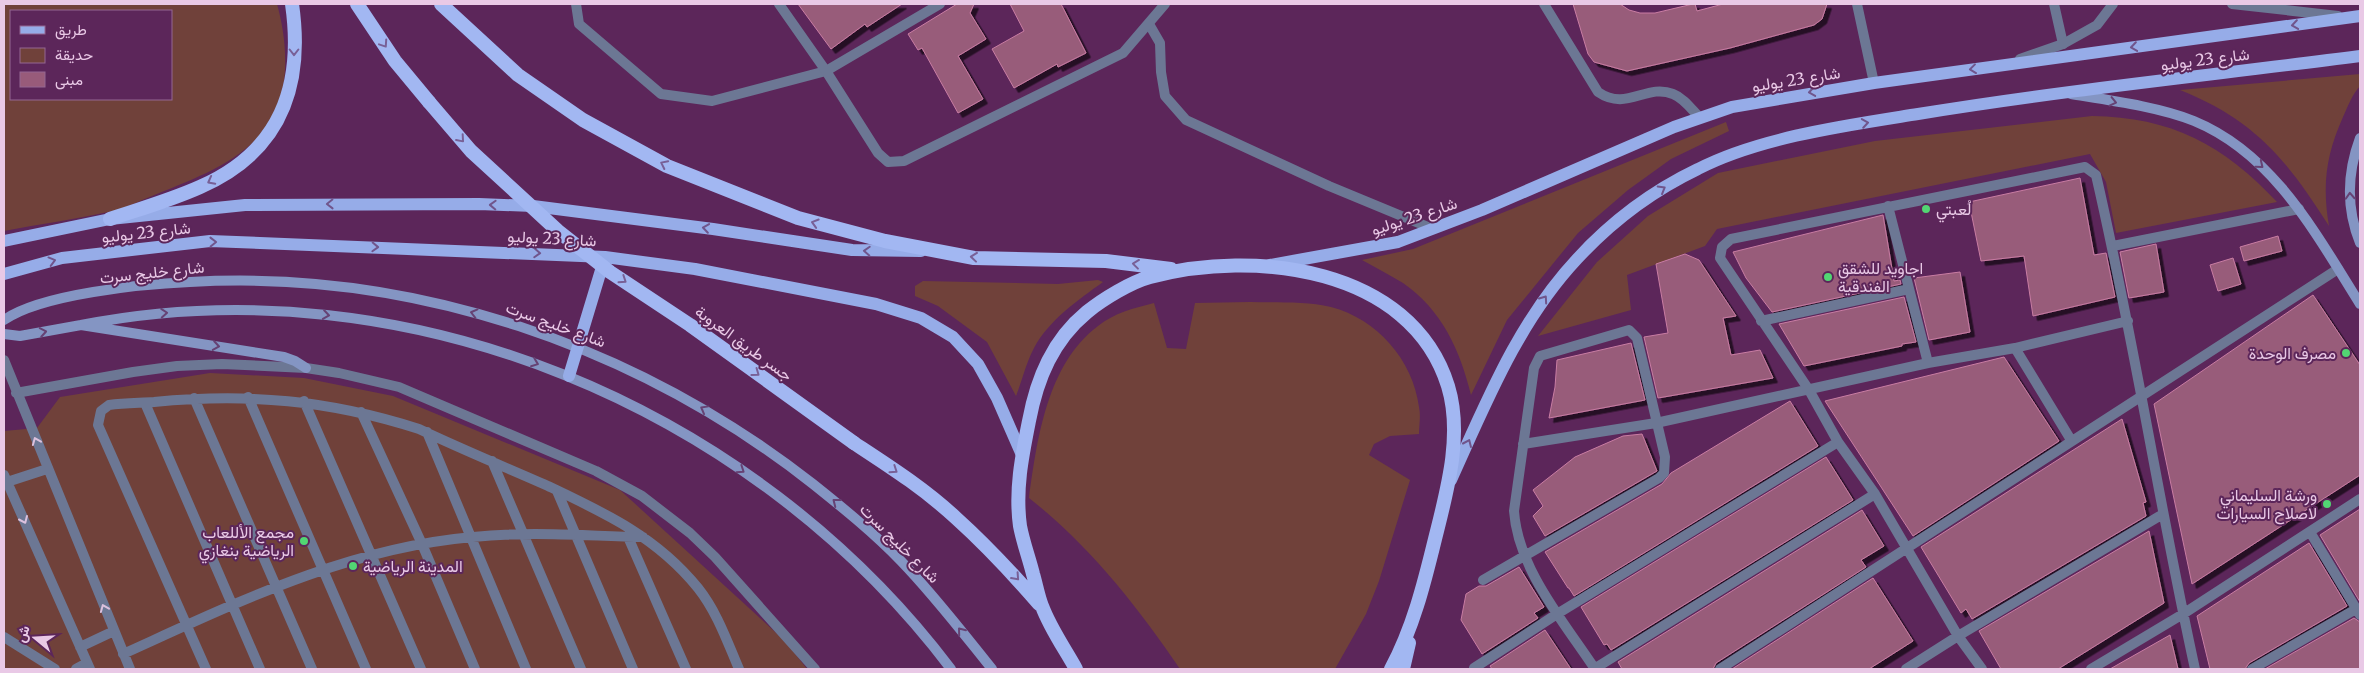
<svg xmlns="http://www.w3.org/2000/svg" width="2364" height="673" viewBox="0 0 2364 673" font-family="Merriweather,Vazirmatn,serif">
<defs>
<filter id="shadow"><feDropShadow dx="4.5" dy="4.5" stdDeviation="0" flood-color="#0009"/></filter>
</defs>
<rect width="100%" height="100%" fill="#5c265a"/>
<path fill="#70413a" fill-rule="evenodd" d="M 4,4 L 277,4 C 288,43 292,98 263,132 C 235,165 191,180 152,196 C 139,201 126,208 113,211 C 77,219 40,224 4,231 ZM 11,11 L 171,11 L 171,99 L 11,99 Z
M 2360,74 L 2360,86 C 2352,95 2348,106 2343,117 C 2326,155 2322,185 2329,226 C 2287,160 2255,120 2180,90 Z
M 2092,116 C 2171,117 2224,145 2277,202 L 2116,233 L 2106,182 L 2090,154 L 1717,229 L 1705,246 L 1627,275 L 1631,310 L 1538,336 L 1597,262 L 1648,216 L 1718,173 L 1875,141 Z
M 1726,122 L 1729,131 L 1671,159 L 1628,190 L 1578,233 L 1507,320 L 1471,395 C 1460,350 1442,310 1403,283 C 1390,275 1376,268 1362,260 L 1413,249 Z
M 1098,280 L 1103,282 C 1078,300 1049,320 1034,348 C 1026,363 1022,381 1016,396 L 987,342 L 938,306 L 915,296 L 915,286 L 923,281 L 1058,284 Z
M 1250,302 C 1276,303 1305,301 1331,307 C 1377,319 1413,360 1419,407 C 1421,416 1419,425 1419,434 L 1390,436 L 1374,444 L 1369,455 L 1410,480 L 1379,581 L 1366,614 L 1335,669 L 1180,669 C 1137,606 1090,546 1029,498 C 1037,440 1047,364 1098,326 C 1114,313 1134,308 1154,303 L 1167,348 L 1186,349 L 1195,303 Z
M 210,373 L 304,378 L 393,396 L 620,490 L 785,641 L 807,669 L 4,669 L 4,431 L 37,428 L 60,397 Z"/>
<path fill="#985b7a" stroke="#c97da3" filter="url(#shadow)" d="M 798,4 L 902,4 L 867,27 L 865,24 L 831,49 Z
M 957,4 L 974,4 L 970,13 L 986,39 L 958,56 L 983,99 L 958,113 L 922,48 L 918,50 L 908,34 Z
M 1010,4 L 1061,4 L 1086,53 L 1058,67 L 1057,64 L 1014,88 L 992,49 L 1024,31 Z
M 1573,4 L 1620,4 L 1629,10 L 1640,13 L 1655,13 L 1693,4 L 1695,4 L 1697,11 L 1723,4 L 1827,4 L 1822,19 L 1814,25 L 1730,48 L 1627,71 L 1594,62 L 1588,54 Z
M 2080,178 L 2094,255 L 2106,253 L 2115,297 L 2033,316 L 2024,256 L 1981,261 L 1969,202 Z
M 1883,215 L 1894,281 L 1900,280 L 1901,284 L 1772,312 L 1746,278 L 1733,252 Z
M 2278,236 L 2282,251 L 2244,261 L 2240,247 Z
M 2156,244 L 2164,292 L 2129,298 L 2120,252 Z
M 1685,254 L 1699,260 L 1736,316 L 1723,318 L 1731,355 L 1760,350 L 1773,378 L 1658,398 L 1644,337 L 1668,333 L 1656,264 Z
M 2233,258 L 2241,284 L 2218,291 L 2210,265 Z
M 1960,272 L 1970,332 L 1929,340 L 1914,278 Z
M 2313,295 L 2360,365 L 2360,475 L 2192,584 L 2154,404 Z
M 1904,297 L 1916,342 L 1902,344 L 1902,346 L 1804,366 L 1779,324 Z
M 1631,343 L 1645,400 L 1549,418 L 1555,387 L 1557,360 Z
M 2004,357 L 2059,441 L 1913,536 L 1825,401 Z
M 1790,401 L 1818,446 L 1574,596 L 1569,588 L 1568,588 L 1545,552 L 1662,484 L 1671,473 Z
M 2122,419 L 2146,502 L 2143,503 L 2146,516 L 1972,619 L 1966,609 L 1961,613 L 1921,547 Z
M 1642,434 L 1657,471 L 1545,536 L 1533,516 L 1543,506 L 1533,490 L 1575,457 L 1623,436 Z
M 1826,457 L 1853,500 L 1611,650 L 1607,644 L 1604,645 L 1581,607 Z
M 2360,509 L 2360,602 L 2320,535 Z
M 1862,510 L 1884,546 L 1861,560 L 1866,567 L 1716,663 L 1713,669 L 1622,669 L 1618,662 Z
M 2149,531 L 2164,603 L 2058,669 L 2001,669 L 1979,631 Z
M 2309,543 L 2347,606 L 2249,663 L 2245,669 L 2210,669 L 2197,616 Z
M 1519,567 L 1544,607 L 1534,613 L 1538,618 L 1482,654 L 1461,620 L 1466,594 L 1479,586 L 1486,586 Z
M 1873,578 L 1913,641 L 1869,669 L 1732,669 Z
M 2354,618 L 2360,622 L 2360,669 L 2265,669 Z
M 1545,630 L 1571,669 L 1492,669 L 1490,666 Z
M 2170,635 L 2178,669 L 2110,669 Z"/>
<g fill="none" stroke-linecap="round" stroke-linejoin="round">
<path stroke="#6c7794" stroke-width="10" d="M 576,4 L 579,24 L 661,94 L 712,101 L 826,71
M 1544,4 L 1598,92 C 1627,112 1646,83 1673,94 C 1684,98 1692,110 1700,118
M 1857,4 L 1874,83
M 2054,4 L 2063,44
M 1149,24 L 1160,43 L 1161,72 L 1165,96 L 1186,120 L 1329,186 L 1433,229
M 4,360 L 130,669
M 16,393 L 133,372 L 177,366 L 222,364 L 306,368 L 339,373 L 399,387 L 596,471 L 642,496 L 690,533 L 715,557 L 815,669
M 248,397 L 366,669
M 194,398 L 312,669
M 304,401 L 421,669
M 145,403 L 260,669
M 361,412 L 422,544 L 475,669
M 427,432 L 526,669
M 492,461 L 581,669
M 4,475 L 90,669
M 7,482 L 47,469
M 557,491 L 633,669
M 628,537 L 686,669
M 4,637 L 55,669
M 80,647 L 114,631
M 123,654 C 236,603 347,548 473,537 C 530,531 586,536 643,537
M 76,669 L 87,663
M 206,669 L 98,425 L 101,411 L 109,405 C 124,403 139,403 154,402 C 248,393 329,400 419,429 C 461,449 505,467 548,486 C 605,513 657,537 698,588 C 717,612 727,641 739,669"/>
<path stroke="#6c7794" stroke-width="10" d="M 779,4 L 826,71 L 878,153 L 888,162 L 904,161 L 1123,53 L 1165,4
M 2232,4 L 2338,16
M 2020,59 L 2063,44 L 2097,25 L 2113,4
M 826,71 L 940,4
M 1888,206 L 1928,363
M 2113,246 L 2299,209
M 1761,321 L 1909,289
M 2015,348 L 2071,440
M 1523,444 L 1656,423 L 1928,363 L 2015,348 L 2128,321
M 2310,532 L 2360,615
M 1483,580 L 1659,478 L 1664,473 L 1665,457 L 1637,338 L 1629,330 L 1540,356 L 1534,368 L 1514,511 C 1518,569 1564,622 1595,669
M 1474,668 L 1557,614 L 1838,442
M 1594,669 L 1875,494
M 1720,669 L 2338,269
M 1906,669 L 1958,636 L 2163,514
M 1982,669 L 1958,636 L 1875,494 L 1838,442 L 1809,390 L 1720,258 L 1722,247 L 1731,239 L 2085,167 L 2096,175 C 2134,339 2159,505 2195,669
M 2091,669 L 2183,614 L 2360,499
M 2252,669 L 2356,609"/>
<path stroke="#8495c3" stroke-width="10" d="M 2071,94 C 2108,100 2160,107 2194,121 C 2274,154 2316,234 2360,304
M 2360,138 C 2347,173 2346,208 2360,243
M 4,320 C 41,294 143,284 190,282 C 414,269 637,346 813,484 C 843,508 874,533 901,561 C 934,595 963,633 992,669
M 81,325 C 407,261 753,407 951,669
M 4,334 L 20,336 L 81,325 L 284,357 L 295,361 L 306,368"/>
<path stroke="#96ace8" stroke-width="12" d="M 4,241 L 110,219 L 245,205 L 479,204 L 533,206 L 713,229 L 852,250 L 921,251
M 1270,265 L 1398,242 L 1482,210 L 1674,127 L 1732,107 L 1874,83 L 2360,16
M 4,274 L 62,258 L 210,241 L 605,257 L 695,269 L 876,304 L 921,318 L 953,337 L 978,364 L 997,398 L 1022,455
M 569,376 L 605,257
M 1451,480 C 1486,403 1518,322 1577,259 C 1611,222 1652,191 1698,169 C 1760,137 1849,125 1918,114 C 2065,90 2213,75 2360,56"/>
<path stroke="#a2b7f2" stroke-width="14" d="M 357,4 L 395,61 L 429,102
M 441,4 L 518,75 L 583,120 L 667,166 L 798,218 L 885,241 L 974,258 L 1106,261 L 1171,269
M 110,219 C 140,209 171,200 200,187 C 280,152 304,87 292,4
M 854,443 C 889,466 925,489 956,518 C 986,545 1013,574 1039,604
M 1076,669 C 1065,649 1050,628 1042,606 C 1038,596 1036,584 1033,574 C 1029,558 1023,542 1020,526 C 1015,490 1022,456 1029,421 C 1037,378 1053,340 1087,312 C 1103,299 1131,282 1150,277 C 1254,249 1411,267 1448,386 C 1463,435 1447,491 1435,539 C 1424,584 1413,628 1391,669
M 1403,669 L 1409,643"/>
<path stroke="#a2b7f2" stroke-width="14" d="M 429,102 L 471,151 L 558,231 L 610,272 L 690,325 L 854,443"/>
</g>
<defs><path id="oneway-chevron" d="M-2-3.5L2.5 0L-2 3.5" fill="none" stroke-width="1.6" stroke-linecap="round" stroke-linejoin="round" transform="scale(1.25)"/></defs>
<g stroke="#70558c">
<use href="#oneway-chevron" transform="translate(2295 25) rotate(172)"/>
<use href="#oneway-chevron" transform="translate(2134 47) rotate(172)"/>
<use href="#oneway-chevron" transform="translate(1973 69) rotate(173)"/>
<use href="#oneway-chevron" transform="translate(1812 92) rotate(171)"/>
<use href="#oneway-chevron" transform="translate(1865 123) rotate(-9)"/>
<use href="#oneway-chevron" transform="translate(1662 189) rotate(-30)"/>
<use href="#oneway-chevron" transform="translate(330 204) rotate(179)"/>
<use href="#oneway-chevron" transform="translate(493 205) rotate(-178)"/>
<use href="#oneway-chevron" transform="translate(706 228) rotate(-172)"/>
<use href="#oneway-chevron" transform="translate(213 242) rotate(-1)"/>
<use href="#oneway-chevron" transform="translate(375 247) rotate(2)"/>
<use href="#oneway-chevron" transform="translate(867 251) rotate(-177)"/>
<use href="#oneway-chevron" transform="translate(537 253) rotate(3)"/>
<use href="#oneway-chevron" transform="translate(52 261) rotate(-15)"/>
<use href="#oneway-chevron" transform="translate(1544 299) rotate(-55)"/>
<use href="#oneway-chevron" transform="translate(1468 443) rotate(-66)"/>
</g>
<g stroke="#786097">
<use href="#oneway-chevron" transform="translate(384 44) rotate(56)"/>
<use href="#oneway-chevron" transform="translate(294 52) rotate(90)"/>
<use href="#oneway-chevron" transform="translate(461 139) rotate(49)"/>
<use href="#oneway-chevron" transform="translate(664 164) rotate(-154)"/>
<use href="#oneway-chevron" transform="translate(211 181) rotate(152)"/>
<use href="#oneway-chevron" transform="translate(815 223) rotate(-163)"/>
<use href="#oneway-chevron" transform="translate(974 257) rotate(-174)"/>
<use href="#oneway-chevron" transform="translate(1136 264) rotate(-173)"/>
<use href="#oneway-chevron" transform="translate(623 280) rotate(34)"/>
<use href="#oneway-chevron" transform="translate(756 373) rotate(36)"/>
<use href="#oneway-chevron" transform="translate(894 470) rotate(34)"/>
<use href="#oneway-chevron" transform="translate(1016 577) rotate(48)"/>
</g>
<g stroke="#664274">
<use href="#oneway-chevron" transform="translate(2113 102) rotate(13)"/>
<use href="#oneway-chevron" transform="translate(2260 165) rotate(39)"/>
<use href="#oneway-chevron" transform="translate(2350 196) rotate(-93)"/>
<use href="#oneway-chevron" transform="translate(164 313) rotate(-4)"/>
<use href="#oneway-chevron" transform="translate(474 313) rotate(-166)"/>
<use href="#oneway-chevron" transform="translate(326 315) rotate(8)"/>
<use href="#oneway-chevron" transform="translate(43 332) rotate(-10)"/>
<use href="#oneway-chevron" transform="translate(216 346) rotate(9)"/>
<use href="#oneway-chevron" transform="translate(535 363) rotate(21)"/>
<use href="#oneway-chevron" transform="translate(704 409) rotate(-151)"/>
<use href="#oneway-chevron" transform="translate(741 470) rotate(34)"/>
<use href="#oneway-chevron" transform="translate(836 502) rotate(-142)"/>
<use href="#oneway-chevron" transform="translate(961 631) rotate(-129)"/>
</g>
<g stroke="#dcc1de">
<use href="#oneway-chevron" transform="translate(36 441) rotate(-112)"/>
<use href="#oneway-chevron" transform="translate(24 520) rotate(66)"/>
<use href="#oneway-chevron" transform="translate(104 608) rotate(-112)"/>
</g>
<g fill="#52d673" stroke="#5c265a" stroke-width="2">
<circle cx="1926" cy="209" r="5"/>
<circle cx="1828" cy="277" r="5"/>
<circle cx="2346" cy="353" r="5"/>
<circle cx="2327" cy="504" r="5"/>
<circle cx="304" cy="541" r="5"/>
<circle cx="353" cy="566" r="5"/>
</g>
<g text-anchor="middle" stroke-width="4" stroke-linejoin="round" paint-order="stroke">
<g font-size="16" fill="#e9c9e6" stroke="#5c265a">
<text transform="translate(2205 59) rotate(-7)" y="6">شارع 23 يوليو</text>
<text transform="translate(1796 79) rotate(-9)" y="6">شارع 23 يوليو</text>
<text transform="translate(1414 216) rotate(-18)" y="6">شارع 23 يوليو</text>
<text transform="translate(146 232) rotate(-6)" y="6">شارع 23 يوليو</text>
<text transform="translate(552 238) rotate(3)" y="6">شارع 23 يوليو</text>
<text transform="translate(152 272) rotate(-6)" y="6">شارع خليج سرت</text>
<text transform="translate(556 324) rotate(20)" y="6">شارع خليج سرت</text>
<text transform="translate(744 343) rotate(36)" y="6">جسر طريق العروبة</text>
<text transform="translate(900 543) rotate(45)" y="6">شارع خليج سرت</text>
</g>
<g font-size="16" fill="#e9c9e6" stroke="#5c265a" text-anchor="start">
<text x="1936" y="215">لُعبتي</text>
<text x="1838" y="274">اجاويد للشقق<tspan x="1838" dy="18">الفندقية</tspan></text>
<text x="2336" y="359" text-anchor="end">مصرف الوحدة</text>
<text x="2317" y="501" text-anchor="end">ورشة السليماني<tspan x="2317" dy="18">لاصلاح السيارات</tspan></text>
<text x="294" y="538" text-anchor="end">مجمع الأللعاب<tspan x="294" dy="18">الرياضية بنغازي</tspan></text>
<text x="363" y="572">المدينة الرياضية</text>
</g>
</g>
<rect width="2364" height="673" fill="none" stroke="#e9c9e6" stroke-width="10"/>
<rect x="10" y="10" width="162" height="90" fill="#5c265a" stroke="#946792"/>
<rect x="20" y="26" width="25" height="8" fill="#96ace8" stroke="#946792"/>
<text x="55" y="35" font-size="15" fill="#e9c9e6">طريق</text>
<rect x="20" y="48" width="25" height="15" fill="#70413a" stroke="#946792"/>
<text x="55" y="60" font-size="15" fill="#e9c9e6">حديقة</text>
<rect x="20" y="72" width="25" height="15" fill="#985b7a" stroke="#946792"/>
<text x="55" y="85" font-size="15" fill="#e9c9e6">مبنى</text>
<g transform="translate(35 638) rotate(288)" stroke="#5c265a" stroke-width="4" paint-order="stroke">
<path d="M0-4L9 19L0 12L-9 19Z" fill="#e9c9e6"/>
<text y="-8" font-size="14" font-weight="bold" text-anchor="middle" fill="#e9c9e6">ش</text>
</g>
</svg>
